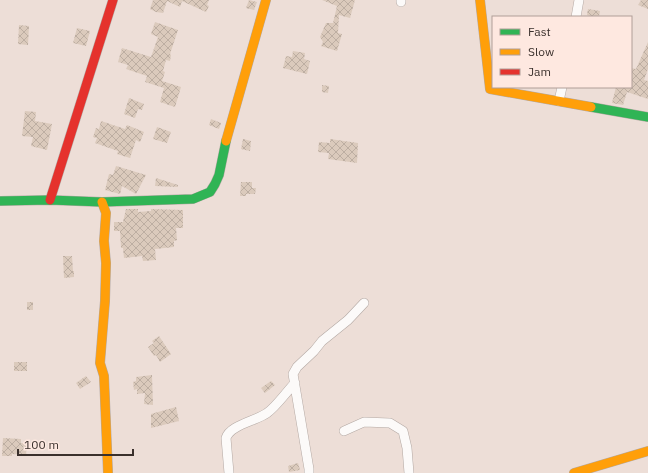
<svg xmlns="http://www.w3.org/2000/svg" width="648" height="473" viewBox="0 0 648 473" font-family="'IBM Plex Sans',sans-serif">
<defs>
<pattern id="building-cross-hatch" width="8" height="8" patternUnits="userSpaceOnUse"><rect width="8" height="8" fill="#dbcabc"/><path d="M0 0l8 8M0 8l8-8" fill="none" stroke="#bdaea2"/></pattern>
</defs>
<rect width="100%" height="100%" fill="#edded7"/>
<path fill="url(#building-cross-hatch)" d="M 153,0 L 209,0 L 207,5 L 209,6 L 206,12 L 182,1 L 180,7 L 167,1 L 163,13 L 156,12 L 150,9 Z
M 249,0 L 257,2 L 254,10 L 246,8 Z
M 322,0 L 355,0 L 350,18 L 339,15 L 338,33 L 342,34 L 337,51 L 321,46 L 323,42 L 320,37 L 326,23 L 333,23 L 337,6 Z
M 641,0 L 648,0 L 648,9 L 638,5 Z
M 588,9 L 600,11 L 599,17 L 589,17 L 590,16 L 587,15 Z
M 155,22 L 178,30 L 170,54 L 171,55 L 170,61 L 166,60 L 163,71 L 165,72 L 162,81 L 181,87 L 175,107 L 160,102 L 164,88 L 145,82 L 147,76 L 126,69 L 128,65 L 118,62 L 122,48 L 151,57 L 158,37 L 151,34 Z
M 19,25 L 29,26 L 28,45 L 18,44 Z
M 77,28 L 90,31 L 86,46 L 73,43 Z
M 648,42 L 648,69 L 644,80 L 648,81 L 648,99 L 627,92 L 623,105 L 612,103 L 616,87 L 631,87 L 631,68 L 636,69 Z
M 293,51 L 305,53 L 304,59 L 310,61 L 307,74 L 283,68 L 286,56 L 292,57 Z
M 322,85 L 329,86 L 328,93 L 322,92 Z
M 129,98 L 144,104 L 142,110 L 138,109 L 135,118 L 124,114 Z
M 25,111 L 36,112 L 35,121 L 52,124 L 47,150 L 31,146 L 33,137 L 22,136 Z
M 211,119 L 221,123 L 219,129 L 209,125 Z
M 101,121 L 125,129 L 127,125 L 144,132 L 140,142 L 136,140 L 130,158 L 117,154 L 118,151 L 95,143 L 97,138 L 93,137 L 96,128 L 99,129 Z
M 157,127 L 171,132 L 167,143 L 153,139 Z
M 243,139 L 251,141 L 250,151 L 241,149 Z
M 330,139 L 358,143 L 357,163 L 328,159 L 329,153 L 318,152 L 319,142 L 330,143 Z
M 116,166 L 146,175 L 136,194 L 122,186 L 120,194 L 105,190 L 109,174 L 113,175 Z
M 156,178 L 178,185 L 178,187 L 155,186 Z
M 241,182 L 252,182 L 252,188 L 256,188 L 255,194 L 246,194 L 246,196 L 240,196 Z
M 126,209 L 138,209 L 138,212 L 151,211 L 151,209 L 183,210 L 183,228 L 176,228 L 177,240 L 174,241 L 174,247 L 155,249 L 156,260 L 143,261 L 142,256 L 124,258 L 123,248 L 121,248 L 120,231 L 114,231 L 114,222 L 123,222 Z
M 63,256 L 72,256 L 73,271 L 74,271 L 74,277 L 64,278 Z
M 27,302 L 33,302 L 33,310 L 27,310 Z
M 159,336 L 171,354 L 160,362 L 156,355 L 154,356 L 148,347 L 154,343 L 152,341 Z
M 14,362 L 27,362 L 27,371 L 14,371 Z
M 152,375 L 153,405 L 144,404 L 145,393 L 137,394 L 137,389 L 134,390 L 133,382 L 136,381 L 136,377 Z
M 86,376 L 91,382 L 80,389 L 76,383 Z
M 271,381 L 275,385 L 265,393 L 261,388 Z
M 176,407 L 179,421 L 151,428 L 151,414 Z
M 3,438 L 21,439 L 21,443 L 27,443 L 26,455 L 12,454 L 12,456 L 2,456 Z
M 298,463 L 300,470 L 289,472 L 288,466 Z"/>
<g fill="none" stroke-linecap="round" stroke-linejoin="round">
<defs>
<path id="street" d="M 401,2 L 401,0
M 576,17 L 579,0
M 559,101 L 562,87
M 344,431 L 364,422 L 390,423 L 403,431 L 407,448 L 409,473
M 229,473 L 226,438 C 230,425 256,421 267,413 C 276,407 287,391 295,383
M 309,473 L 309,469 L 293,374 L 297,367 L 314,351 L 322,341 L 348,320 L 364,303"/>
<path id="fast" d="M 591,107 L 648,117
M 0,201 L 50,200 L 102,202 L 193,199 L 210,192 L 215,184 L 219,175 L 226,141"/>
<path id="slow" d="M 480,0 L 490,89 L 591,107
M 226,141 L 266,0
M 102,202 L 106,213 L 104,241 L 106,263 L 105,301 L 100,363 L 104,376 L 108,473
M 574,473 L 648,451"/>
<path id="jam" d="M 50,200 L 113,0"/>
</defs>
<use href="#street" stroke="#b3a8a3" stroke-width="10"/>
<use href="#fast" stroke="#b3a8a3" stroke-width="10"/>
<use href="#slow" stroke="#b3a8a3" stroke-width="10"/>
<use href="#jam" stroke="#b3a8a3" stroke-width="10"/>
<use href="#street" stroke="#fcfaf9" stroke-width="9"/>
<use href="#fast" stroke="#30b455" stroke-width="9"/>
<use href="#slow" stroke="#ff9f0a" stroke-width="9"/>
<use href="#jam" stroke="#e5322d" stroke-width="9"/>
</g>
<rect x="492" y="16" width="140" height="72" fill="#fee8e0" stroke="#b09e98"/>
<rect x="500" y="29" width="20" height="6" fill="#30b455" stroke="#b09e98"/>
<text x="528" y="36" font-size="12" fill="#3a302c">Fast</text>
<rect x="500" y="49" width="20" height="6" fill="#ff9f0a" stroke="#b09e98"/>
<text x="528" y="56" font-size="12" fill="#3a302c">Slow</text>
<rect x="500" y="69" width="20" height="6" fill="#e5322d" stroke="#b09e98"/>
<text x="528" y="76" font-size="12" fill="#3a302c">Jam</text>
<path d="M18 449v6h115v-6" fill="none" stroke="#3a302c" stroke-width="2"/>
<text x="24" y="449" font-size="12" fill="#3a302c" stroke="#fee8e0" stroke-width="3" paint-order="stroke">100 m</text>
</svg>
